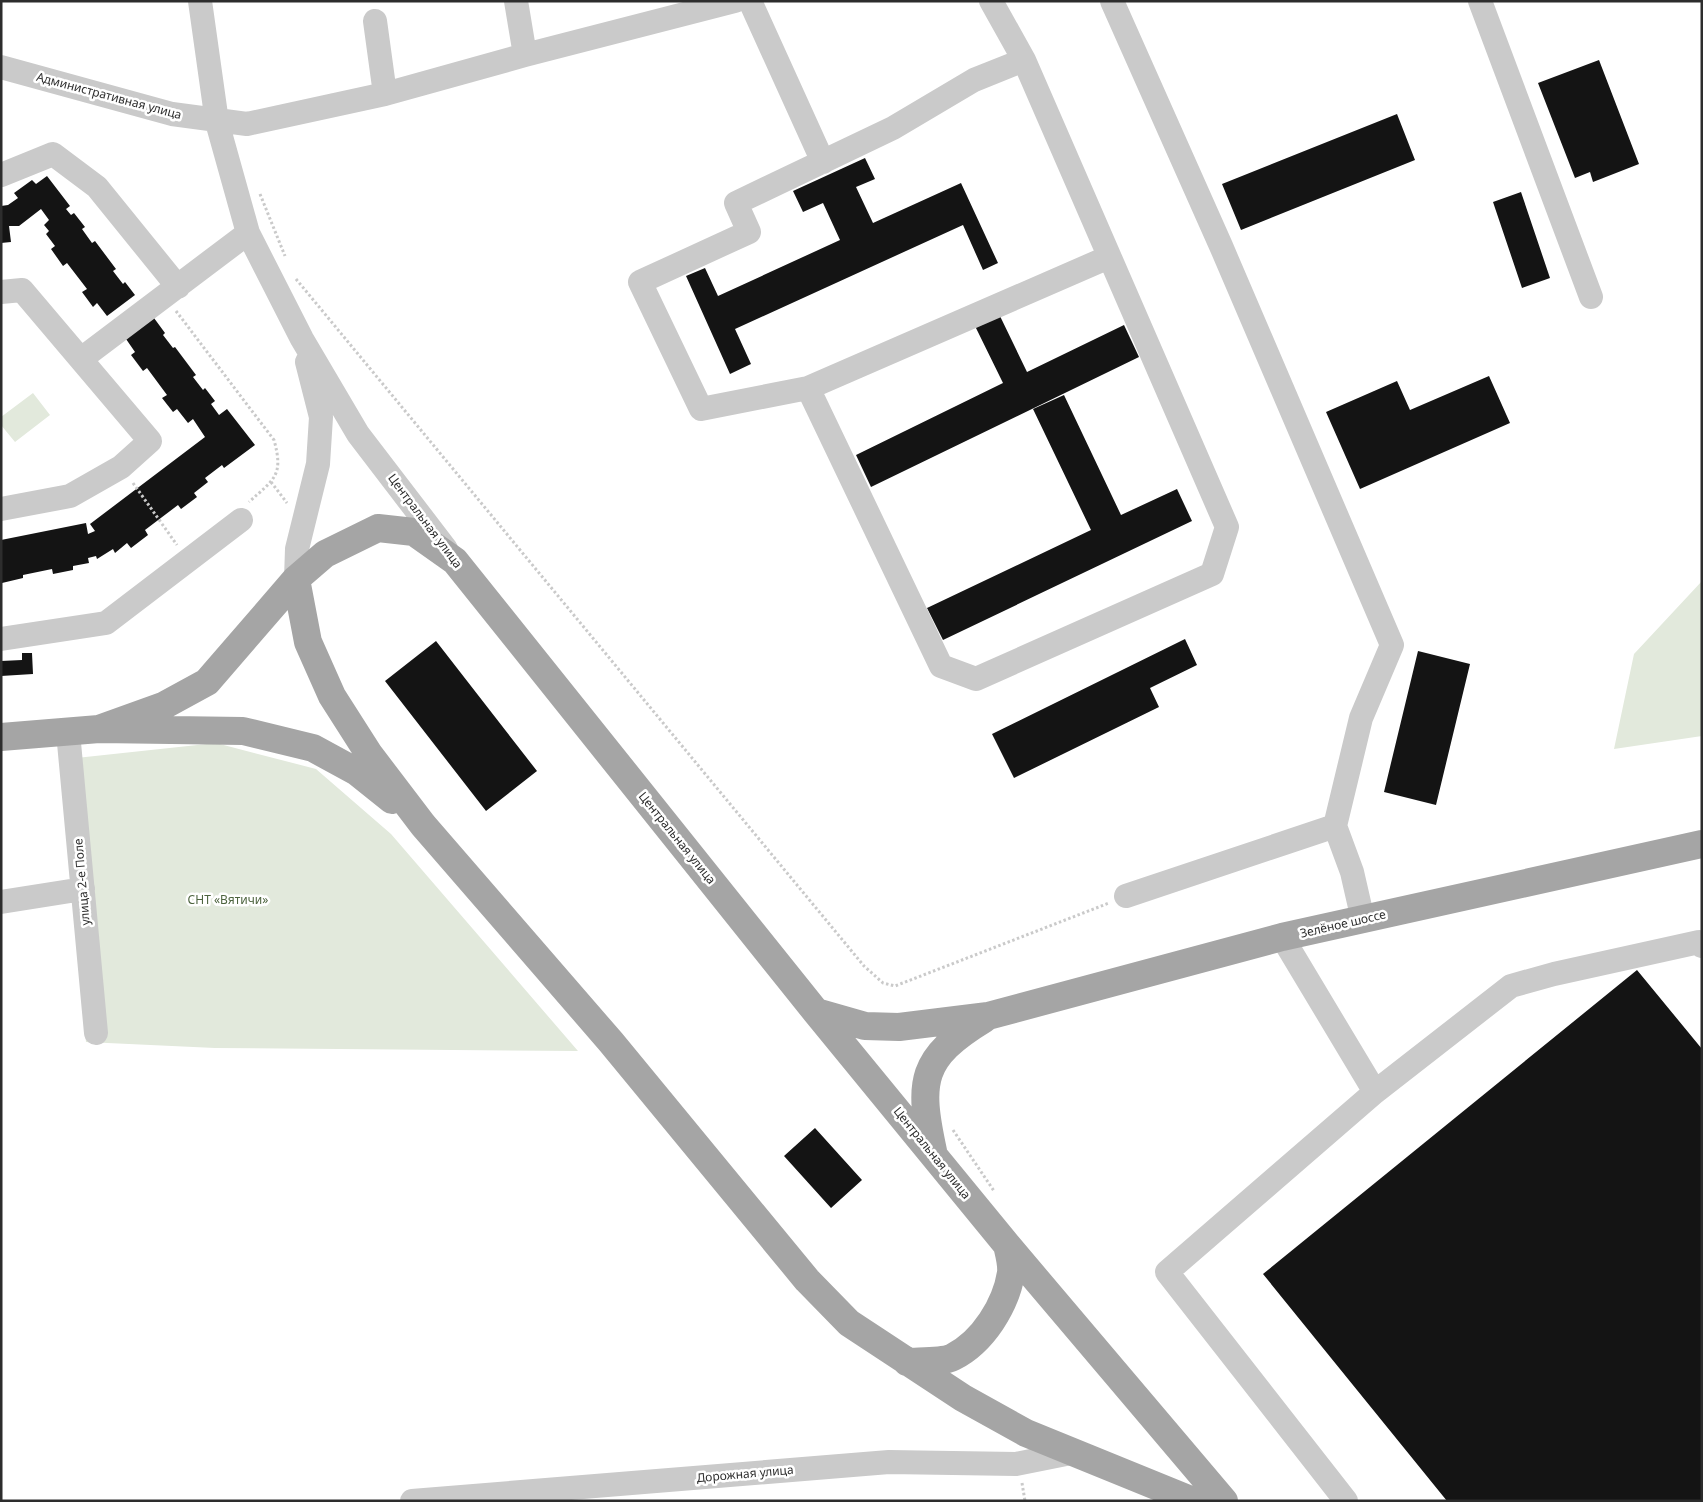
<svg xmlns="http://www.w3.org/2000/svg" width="1703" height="1502" viewBox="0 0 1703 1502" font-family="'Noto Sans',sans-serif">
<rect width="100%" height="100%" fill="#fff"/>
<path fill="#e2e9dc" d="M 33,393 L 50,415 L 15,442 L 1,425 L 1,417 Z
M 1702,581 L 1702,736 L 1614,749 L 1634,654 Z
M 216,743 L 316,769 L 391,834 L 578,1051 L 215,1048 L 86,1042 L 67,759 Z"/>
<path fill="#141414" d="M 1599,60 L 1639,164 L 1593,182 L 1590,172 L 1575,178 L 1538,83 Z
M 1397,114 L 1415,160 L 1241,230 L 1222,184 Z
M 865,158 L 875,179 L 856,187 L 873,223 L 961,183 L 998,263 L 983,270 L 963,225 L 735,329 L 751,364 L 730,374 L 686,276 L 705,268 L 718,296 L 840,240 L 823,203 L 803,212 L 793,191 Z
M 47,176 L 70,206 L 66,209 L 71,215 L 74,213 L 85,227 L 82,229 L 92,243 L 95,241 L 116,269 L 113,271 L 123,284 L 125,282 L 135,295 L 107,316 L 97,303 L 93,307 L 82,292 L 87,289 L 67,263 L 63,266 L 51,249 L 55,246 L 46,234 L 49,231 L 44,225 L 49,220 L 41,209 L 19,226 L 9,226 L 11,242 L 1,243 L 1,206 L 8,205 L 18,198 L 14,193 L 32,180 L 36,184 Z
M 1521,192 L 1550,278 L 1522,288 L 1493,202 Z
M 999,314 L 1027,372 L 1124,325 L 1139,357 L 871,487 L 856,455 L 1003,383 L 975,326 Z
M 154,318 L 165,333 L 163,335 L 173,348 L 175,347 L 196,375 L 193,377 L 203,390 L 205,388 L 215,401 L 211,404 L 219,415 L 227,409 L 255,445 L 224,468 L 222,465 L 205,478 L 208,482 L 194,493 L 197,497 L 181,509 L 178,505 L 145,530 L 148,535 L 131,548 L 127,543 L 115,553 L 113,549 L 97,559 L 96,556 L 88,558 L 89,563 L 73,566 L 73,570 L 53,574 L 52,569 L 23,575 L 23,578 L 2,583 L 1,540 L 86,523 L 88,534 L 95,531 L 90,524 L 205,437 L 193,419 L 188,423 L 177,409 L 173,412 L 162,398 L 167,395 L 147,368 L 143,371 L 131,355 L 135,352 L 126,339 Z
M 1489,376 L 1510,423 L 1360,489 L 1326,412 L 1397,381 L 1410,410 Z
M 1064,395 L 1121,515 L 1177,489 L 1192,521 L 943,640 L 927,608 L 1091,530 L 1033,409 Z
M 1185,639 L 1197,665 L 1150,688 L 1159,707 L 1014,778 L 992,734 Z
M 436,641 L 537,771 L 486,811 L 385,681 Z
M 1418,651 L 1470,664 L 1436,805 L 1384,792 Z
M 22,653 L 32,653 L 33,674 L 1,676 L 1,661 L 22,660 Z
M 1637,970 L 1702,1049 L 1702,1501 L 1447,1501 L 1263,1274 Z
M 815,1128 L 862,1180 L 831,1208 L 784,1156 Z"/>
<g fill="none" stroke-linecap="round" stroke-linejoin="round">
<path stroke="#cacaca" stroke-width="3" stroke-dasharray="2.5 2.5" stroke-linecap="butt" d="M 260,194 L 285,256
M 296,279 L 864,966 L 883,983 L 895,986 L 1109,903
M 176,311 L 274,440 C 284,476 274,479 249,502
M 271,482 L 287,503
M 133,483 L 177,545
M 953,1130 L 994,1191
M 1022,1483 L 1025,1501"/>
<path stroke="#cacaca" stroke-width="24" d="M 200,1 L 217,122 L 248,233 L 302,339 L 358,434 L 446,549
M 516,1 L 525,55
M 750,1 L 823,162
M 991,1 L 1024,60 L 1227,527 L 1212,574 L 976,679 L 941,666 L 808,388 L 1109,257
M 1112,1 L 1221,246 L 1392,645 L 1361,718 L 1335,826 L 1352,872 L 1363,920
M 1480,1 L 1591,297
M 375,21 L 385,94
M 1,67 L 172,114 L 247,124 L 385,94 L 525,55 L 735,1
M 1,175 L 53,154 L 97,187 L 178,287
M 1,292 L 22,290 L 150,441 L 121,467 L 70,496 L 1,509
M 81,359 L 248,233
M 808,388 L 701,409 L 640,282 L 749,232 L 736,203 L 893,128 L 974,80 L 1024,60
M 296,579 L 297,549 L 318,464 L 321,417 L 307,362
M 1,639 L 106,623 L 241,520
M 68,732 L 96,1033
M 1126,896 L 1335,826
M 1,902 L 83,889
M 1282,937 L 1375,1092
M 412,1501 L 889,1462 L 1016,1464 L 1076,1452
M 1346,1501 L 1167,1272 L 1375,1092 L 1511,986 L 1554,974 L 1699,942 L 1702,946"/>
<path stroke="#a5a5a5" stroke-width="28" d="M 296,579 L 308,642 L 332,696 L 369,754 L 423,825 L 611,1042 L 807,1280 L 849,1323 L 963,1398 L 1026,1433 L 1193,1501
M 99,729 L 163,706 L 207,682 L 296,579 L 325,554 L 378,528 L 414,532 L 455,561 L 816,1012 L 1007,1245 L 1224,1501
M 1,737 L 99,729 L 243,731 L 313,748 L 357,772 L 392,800
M 816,1012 L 865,1026 L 899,1027 L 988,1016 L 1282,937 L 1702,844
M 933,1151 C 918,1081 920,1058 984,1019
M 907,1362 C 919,1361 944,1362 953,1357 C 983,1342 1006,1305 1011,1273 C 1012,1264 1009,1254 1007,1245"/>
</g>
<g text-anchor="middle" stroke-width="5" stroke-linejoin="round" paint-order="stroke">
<g font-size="12" fill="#2d2d2d" stroke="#fff">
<text transform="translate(109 96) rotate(15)" y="4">Административная улица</text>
<text transform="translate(425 521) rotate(53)" y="4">Центральная улица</text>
<text transform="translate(677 838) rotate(51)" y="4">Центральная улица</text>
<text transform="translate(82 882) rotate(-95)" y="4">улица 2-е Поле</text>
<text transform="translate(1343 924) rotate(-13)" y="4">Зелёное шоссе</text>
<text transform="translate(932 1153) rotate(51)" y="4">Центральная улица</text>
<text transform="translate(745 1474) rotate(-5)" y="4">Дорожная улица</text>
</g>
<g font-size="12" fill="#4d643f" stroke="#fff">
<text x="228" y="904">СНТ «Вятичи»</text>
</g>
</g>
<rect width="1703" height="1502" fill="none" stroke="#2d2d2d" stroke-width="5"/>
</svg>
